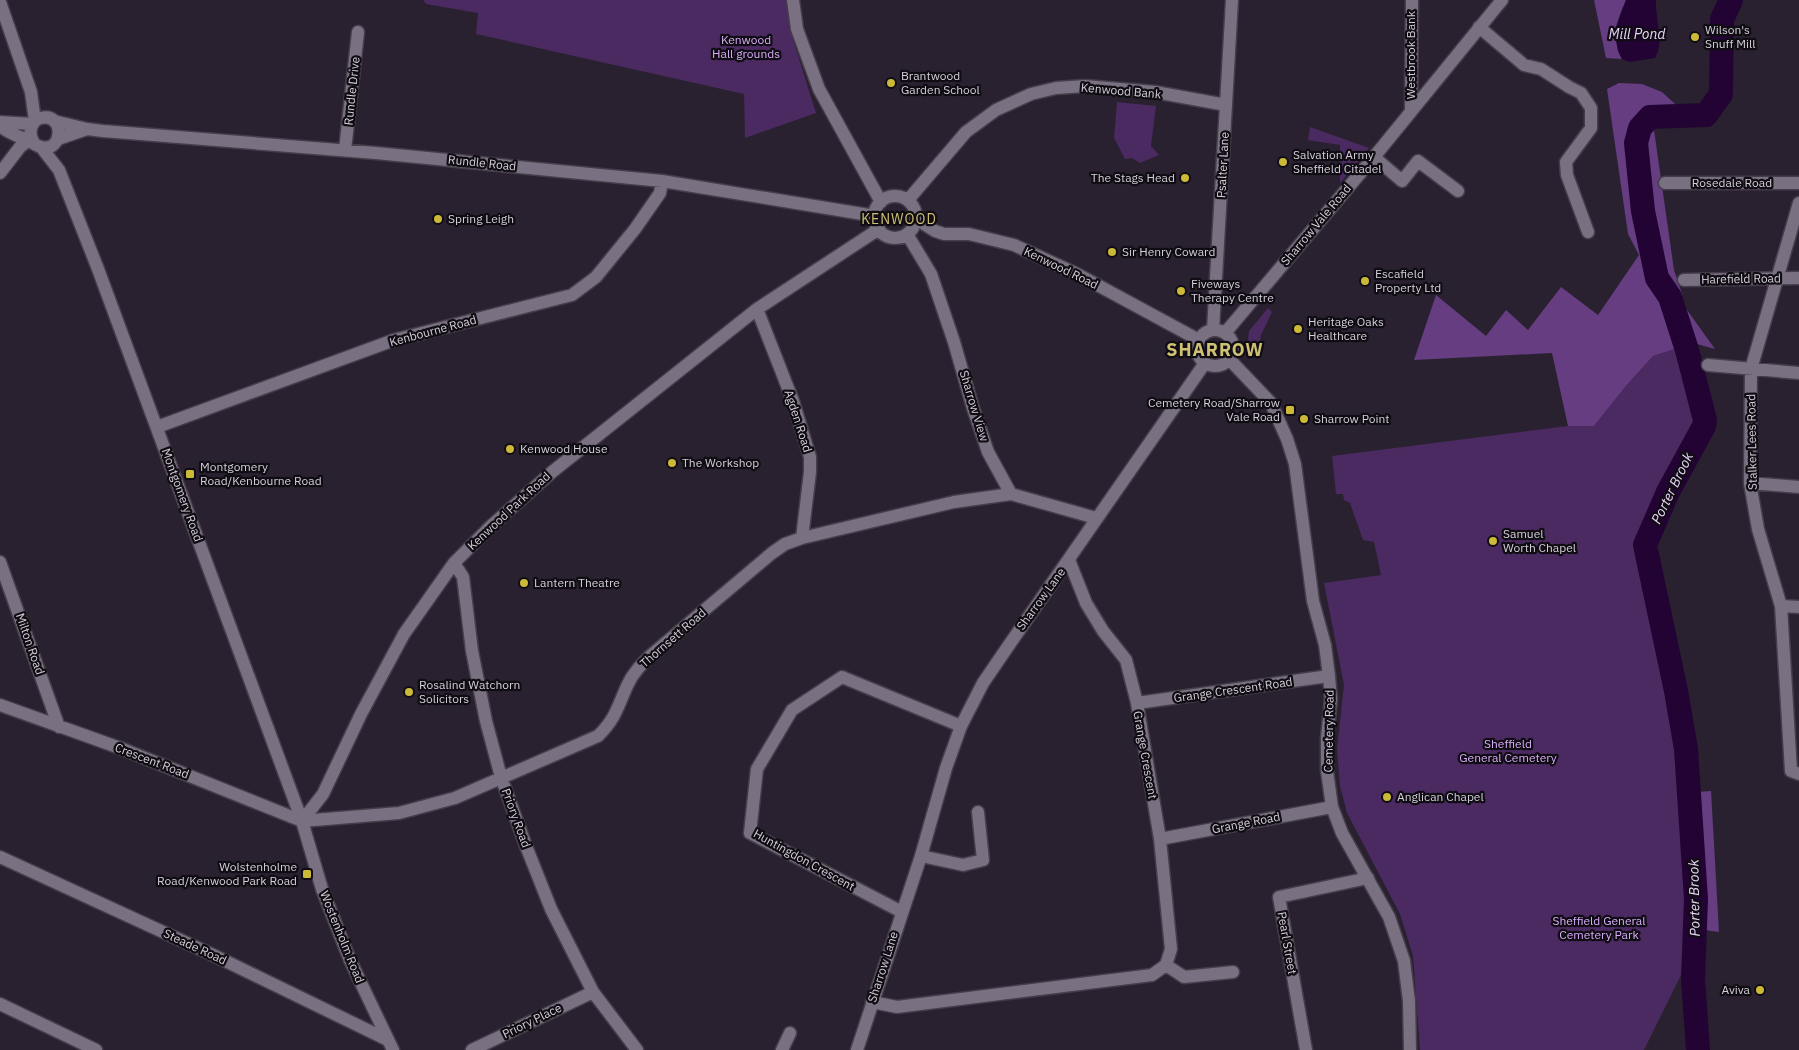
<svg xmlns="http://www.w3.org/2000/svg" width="1799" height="1050" viewBox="0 0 1799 1050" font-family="'IBM Plex Sans',sans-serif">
<rect width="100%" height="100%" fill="#292130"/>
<path fill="#4a2a60" d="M 423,0 L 788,0 L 791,33 L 816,113 L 745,138 L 744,94 L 476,34 L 478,13 L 426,4 Z
M 1117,102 L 1156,106 L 1151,146 L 1159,155 L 1140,163 L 1132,158 L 1125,159 L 1114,138 Z
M 1310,127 L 1369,148 L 1340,183 L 1340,145 L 1308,140 Z
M 1268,308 L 1272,312 L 1261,335 L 1258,353 L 1254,353 L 1248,339 L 1249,331 Z
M 1693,343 L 1707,398 L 1702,426 L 1667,491 L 1645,544 L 1677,721 L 1687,944 L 1681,975 L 1644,1050 L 1420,1050 L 1413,956 L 1400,914 L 1347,813 L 1340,786 L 1337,749 L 1344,685 L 1324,583 L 1381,575 L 1374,542 L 1363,540 L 1350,503 L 1344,500 L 1343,494 L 1336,494 L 1332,456 L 1568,426 L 1594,426 L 1626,386 L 1653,356 Z"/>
<path fill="#653d80" d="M 1594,0 L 1626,0 C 1617,21 1610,36 1622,59 L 1606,58 Z
M 1619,83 L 1642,84 L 1662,92 L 1675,104 L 1705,119 L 1653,123 L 1674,270 L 1682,294 L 1682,303 L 1715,349 L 1693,343 L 1653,356 L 1626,386 L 1594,426 L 1568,426 L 1552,353 L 1414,360 L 1436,295 L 1486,336 L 1506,310 L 1528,330 L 1561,287 L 1598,315 L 1639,255 L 1628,234 L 1607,89 Z
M 1711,791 L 1719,932 L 1704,930 L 1697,792 Z"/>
<path fill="#220333" d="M 1626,0 L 1656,0 C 1655,18 1665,43 1655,58 L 1629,62 L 1622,59 L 1618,51 L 1615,30 Z
M 1725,2 L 1729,2 L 1729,26 L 1716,27 L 1718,17 Z
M 1726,63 L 1726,100 L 1712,118 L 1707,109 L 1718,93 L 1717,64 Z"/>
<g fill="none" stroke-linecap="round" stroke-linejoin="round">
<path stroke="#220333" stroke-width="24" d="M 1698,1050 L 1693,979 L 1696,899 L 1686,749 L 1676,691 L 1645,545 L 1668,492 L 1704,426 L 1705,420 L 1687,350 L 1670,297 L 1657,278 L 1643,211 L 1636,143 L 1640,128 L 1650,117 L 1706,115 L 1721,94 L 1722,19 L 1731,0"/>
<defs>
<path id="street" d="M 793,0 L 797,29 L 819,89 L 881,202
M 1479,27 L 1524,65 L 1541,69 L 1569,87 L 1581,93 L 1591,108 L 1591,128 L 1566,162 L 1567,175 L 1588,232
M 1411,110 L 1412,0
M 54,121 L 87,129 L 103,131 L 376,153 L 662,181 L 875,216
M 58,139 L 87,129
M 345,150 L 358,32
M 1374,157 L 1402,181 L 1418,161 L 1458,191
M 0,173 L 20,147 L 28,141
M 1665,183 L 1799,183
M874 217a21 21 0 1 1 42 0a21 21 0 1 1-42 0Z
M 908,200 L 966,132 L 996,110 L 1031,94 L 1056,88 L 1085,86 L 1155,92 L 1226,105
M 1799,203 L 1751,369 L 1750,483 L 1758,529 L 1781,606 L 1791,771 L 1799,774
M 916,219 L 935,231 L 944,234 L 969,234 L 1014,245 L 1077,274 L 1199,340
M 907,234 L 931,274 L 954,342 L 973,408 L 988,452 L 1011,494
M 1684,280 L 1799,278
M 757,309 L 793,401 L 810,457 L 810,472 L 802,538
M 1708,365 L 1799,373
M 157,427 L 394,340 L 572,295 L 596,277 L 635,229 L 660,193 L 662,181
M 1750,483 L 1799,487
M 0,562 L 59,727
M 454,563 L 463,577 L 472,651 L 486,721 L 501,777 L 526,846 L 551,909 L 593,992 L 637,1050
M 1781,606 L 1799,607
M 1137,703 L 1329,676
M 0,705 L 120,748 L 302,821 L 399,813 L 455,798 L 598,736 C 617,717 617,707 628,684 C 633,673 641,665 650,656 L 772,553 L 785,544 L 802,538 L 954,502 L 1011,494 L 1096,518
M 302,821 L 323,794 L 361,714 L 404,634 L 454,563 L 491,526 L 552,472 L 757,309 L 879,229
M 1160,839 L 1332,807
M 921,856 L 963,865 L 983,860 L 978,812
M 0,857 L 213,955 L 388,1040
M 902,912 L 750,833 L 757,769 L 792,710 L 842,677 L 961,726
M 1166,965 L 1184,977 L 1233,972
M 872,1002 L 897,1007 L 1152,975 L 1166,965 L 1171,949 L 1160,839 L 1137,703 L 1126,660 L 1103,631 L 1086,603 L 1069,560
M 0,1004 L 96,1050
M 472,1050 L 593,992
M 782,1050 L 790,1033
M 1306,1050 L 1279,897 L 1368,878"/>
<path id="secondary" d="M 0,2 L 31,92 L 35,121
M 0,122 L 33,124
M 0,126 C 8,133 18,136 27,140 C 32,142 36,146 41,147 C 64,153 65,112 41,118 C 30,121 28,134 34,143
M 41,147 L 59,170 L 98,269 L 302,821 L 322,889 L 350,960 L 393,1050
M 1213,330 L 1232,0
M1197 348a18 18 0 1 1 36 0a18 18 0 1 1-36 0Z
M 1225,333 L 1374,157 L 1502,0
M 1229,359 L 1271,403 L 1287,439 L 1295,464 L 1313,601 L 1325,645 L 1329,676 L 1331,699 L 1327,738 L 1327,771 L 1332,807 L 1342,833 L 1389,917 L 1404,961 L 1409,1001 L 1410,1050
M 857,1050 L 921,856 L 946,768 L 961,726 L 983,683 L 1009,645 L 1205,363"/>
</defs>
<use href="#street" stroke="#453d49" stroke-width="15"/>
<use href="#secondary" stroke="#453d49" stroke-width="15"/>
<use href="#street" stroke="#797081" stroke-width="12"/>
<use href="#secondary" stroke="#797081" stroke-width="12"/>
</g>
<g fill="#cdb938" stroke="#100c13" stroke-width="2">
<circle cx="1695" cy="37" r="5"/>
<circle cx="891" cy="83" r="5"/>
<circle cx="1283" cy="162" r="5"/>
<circle cx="1185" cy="178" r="5"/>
<circle cx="438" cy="219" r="5"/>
<circle cx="1112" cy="252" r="5"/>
<circle cx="1365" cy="281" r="5"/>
<circle cx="1181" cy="291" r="5"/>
<circle cx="1298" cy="329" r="5"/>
<rect x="1285" y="405" width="10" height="10" rx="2.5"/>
<circle cx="1304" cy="419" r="5"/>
<circle cx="510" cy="449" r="5"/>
<circle cx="672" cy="463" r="5"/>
<rect x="185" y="469" width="10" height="10" rx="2.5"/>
<circle cx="1493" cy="541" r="5"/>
<circle cx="524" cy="583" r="5"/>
<circle cx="409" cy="692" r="5"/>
<circle cx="1387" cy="797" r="5"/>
<rect x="302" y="869" width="10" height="10" rx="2.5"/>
<circle cx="1760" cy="990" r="5"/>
</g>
<g text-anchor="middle" stroke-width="4.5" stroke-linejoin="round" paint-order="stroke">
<g font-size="12" fill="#d5cfd9" stroke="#100c13" text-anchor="start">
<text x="1705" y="34">Wilson's<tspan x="1705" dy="14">Snuff Mill</tspan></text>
<text x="901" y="80">Brantwood<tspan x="901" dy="14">Garden School</tspan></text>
<text x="1293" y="159">Salvation Army<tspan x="1293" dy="14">Sheffield Citadel</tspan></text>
<text x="1175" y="182" text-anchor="end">The Stags Head</text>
<text x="448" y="223">Spring Leigh</text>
<text x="1122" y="256">Sir Henry Coward</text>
<text x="1375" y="278">Escafield<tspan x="1375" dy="14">Property Ltd</tspan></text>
<text x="1191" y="288">Fiveways<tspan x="1191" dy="14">Therapy Centre</tspan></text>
<text x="1308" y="326">Heritage Oaks<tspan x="1308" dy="14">Healthcare</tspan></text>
<text x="1280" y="407" text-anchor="end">Cemetery Road/Sharrow<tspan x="1280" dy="14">Vale Road</tspan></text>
<text x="1314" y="423">Sharrow Point</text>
<text x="520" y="453">Kenwood House</text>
<text x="682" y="467">The Workshop</text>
<text x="200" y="471">Montgomery<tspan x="200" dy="14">Road/Kenbourne Road</tspan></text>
<text x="1503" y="538">Samuel<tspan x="1503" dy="14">Worth Chapel</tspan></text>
<text x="534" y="587">Lantern Theatre</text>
<text x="419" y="689">Rosalind Watchorn<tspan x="419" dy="14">Solicitors</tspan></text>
<text x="1397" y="801">Anglican Chapel</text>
<text x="297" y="871" text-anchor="end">Wolstenholme<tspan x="297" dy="14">Road/Kenwood Park Road</tspan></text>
<text x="1750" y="994" text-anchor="end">Aviva</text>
</g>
<g font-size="12" fill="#d9adfa" stroke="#100c13">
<text x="746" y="44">Kenwood<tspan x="746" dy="14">Hall grounds</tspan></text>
<text x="1508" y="748">Sheffield<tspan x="1508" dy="14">General Cemetery</tspan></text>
<text x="1599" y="925">Sheffield General<tspan x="1599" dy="14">Cemetery Park</tspan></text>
</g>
<g font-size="12" fill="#d5cfd9" stroke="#100c13">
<text transform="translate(1411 55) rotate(-90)" y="4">Westbrook Bank</text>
<text transform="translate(352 91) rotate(-84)" y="4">Rundle Drive</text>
<text transform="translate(1121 91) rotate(5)" y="4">Kenwood Bank</text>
<text transform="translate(482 163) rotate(6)" y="4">Rundle Road</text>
<text transform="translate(1223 165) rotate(-87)" y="4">Psalter Lane</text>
<text x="1732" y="187">Rosedale Road</text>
<text transform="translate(1316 225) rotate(-50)" y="4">Sharrow Vale Road</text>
<text transform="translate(1061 268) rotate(26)" y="4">Kenwood Road</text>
<text transform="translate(1741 279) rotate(-1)" y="4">Harefield Road</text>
<text transform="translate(433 331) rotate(-15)" y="4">Kenbourne Road</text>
<text transform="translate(974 406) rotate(73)" y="4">Sharrow View</text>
<text transform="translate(798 421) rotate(72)" y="4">Agden Road</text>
<text transform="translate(1752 442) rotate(-91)" y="4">Stalker Lees Road</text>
<text transform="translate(182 495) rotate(70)" y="4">Montgomery Road</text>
<text transform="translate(509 511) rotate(-43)" y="4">Kenwood Park Road</text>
<text transform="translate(1041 599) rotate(-54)" y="4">Sharrow Lane</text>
<text transform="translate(673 638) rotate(-41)" y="4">Thornsett Road</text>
<text transform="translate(30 644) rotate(71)" y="4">Milton Road</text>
<text transform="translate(1233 690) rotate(-8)" y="4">Grange Crescent Road</text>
<text transform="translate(1329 731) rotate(-89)" y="4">Cemetery Road</text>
<text transform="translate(1145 755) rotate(80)" y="4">Grange Crescent</text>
<text transform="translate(152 761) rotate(21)" y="4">Crescent Road</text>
<text transform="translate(516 818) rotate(70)" y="4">Priory Road</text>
<text transform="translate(1246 823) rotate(-11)" y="4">Grange Road</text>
<text transform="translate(804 860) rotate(29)" y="4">Huntingdon Crescent</text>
<text transform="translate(342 937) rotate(68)" y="4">Wostenholm Road</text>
<text transform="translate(1287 943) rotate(80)" y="4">Pearl Street</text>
<text transform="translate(195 947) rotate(25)" y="4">Steade Road</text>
<text transform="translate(883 967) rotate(-72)" y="4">Sharrow Lane</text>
<text transform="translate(532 1021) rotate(-26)" y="4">Priory Place</text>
</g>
<g font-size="14" font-style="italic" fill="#ead4fb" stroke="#100c13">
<text x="1637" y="39">Mill Pond</text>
<text transform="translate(1672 488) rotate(-64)" y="5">Porter Brook</text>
<text transform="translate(1694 898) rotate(-91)" y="5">Porter Brook</text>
</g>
<g font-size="14" letter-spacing="1" fill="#cfc173" stroke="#100c13">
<text x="899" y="224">KENWOOD</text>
</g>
<g font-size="18" font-weight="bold" letter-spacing="1" fill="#cfc173" stroke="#100c13">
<text x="1215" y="356">SHARROW</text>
</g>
</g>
</svg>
